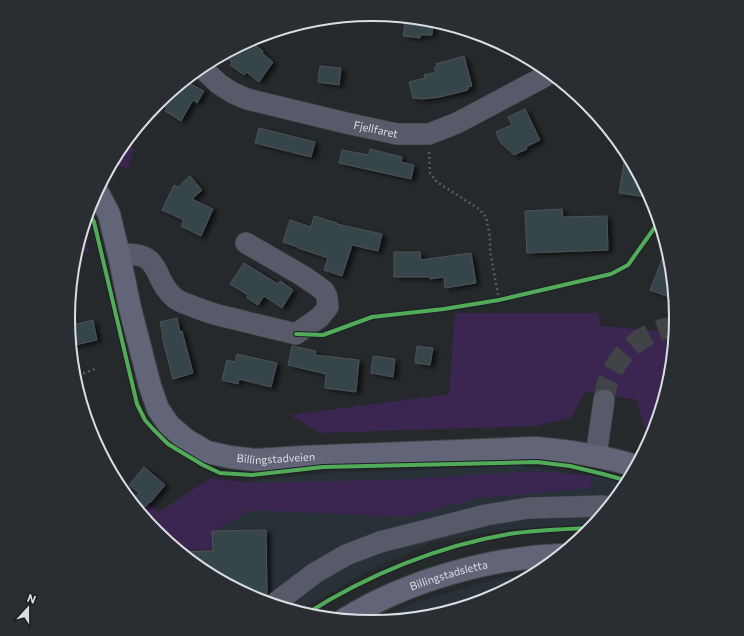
<svg xmlns="http://www.w3.org/2000/svg" width="744" height="636" viewBox="0 0 744 636" font-family="Commissioner,sans-serif">
<defs>
<filter id="shadow"><feDropShadow dx="4.5" dy="2.5" stdDeviation="2" flood-color="#0009"/></filter>
</defs>
<rect width="100%" height="100%" fill="#26292b"/>
<path fill="#283038" d="M 518,465 L 611,479 L 626,485 L 594,525 L 561,526 L 502,530 L 430,543 L 366,572 L 304,608 L 299,612 L 255,599 L 203,571 L 157,533 L 214,486 L 265,479 L 327,473 L 418,470 Z
M 537,573 L 488,599 L 431,616 L 375,622 L 415,602 L 442,595 L 471,586 L 500,578 Z"/>
<path fill="#3b2551" d="M 124,143 L 134,149 L 128,169 L 112,162 L 119,149 Z
M 83,230 L 89,252 L 75,255 Z
M 455,313 L 598,313 L 600,326 L 665,331 L 669,380 L 653,435 L 650,440 L 647,438 L 637,400 L 585,392 L 571,418 L 535,426 L 320,433 L 290,415 L 449,394 Z
M 534,471 L 591,476 L 591,488 L 479,498 L 406,517 L 251,510 L 213,532 L 213,549 L 179,551 L 157,533 L 119,487 L 116,482 L 118,481 L 159,512 L 211,478 L 253,483 L 411,479 Z"/>
<path fill="#364549" stroke="#4f5253" filter="url(#shadow)" d="M 407,17 L 433,20 L 432,35 L 420,35 L 420,38 L 403,36 L 405,23 L 407,23 Z
M 249,41 L 263,51 L 262,53 L 273,62 L 259,82 L 246,72 L 244,75 L 230,65 L 232,62 L 222,55 Z
M 464,56 L 472,86 L 468,87 L 468,90 L 440,97 L 423,99 L 413,98 L 409,82 L 425,78 L 424,75 L 436,72 L 434,68 L 437,67 L 436,64 Z
M 320,66 L 341,68 L 339,85 L 318,82 Z
M 187,82 L 204,91 L 197,103 L 193,100 L 181,121 L 165,111 L 167,108 L 161,105 L 166,96 L 176,87 L 182,91 Z
M 525,109 L 540,140 L 526,147 L 527,149 L 514,155 L 500,142 L 496,132 L 512,125 L 508,117 Z
M 259,128 L 315,142 L 311,157 L 255,143 Z
M 370,149 L 402,157 L 401,162 L 414,165 L 411,179 L 339,163 L 342,150 L 369,155 Z
M 626,151 L 651,198 L 619,193 Z
M 190,176 L 202,190 L 192,199 L 213,209 L 201,236 L 181,226 L 184,220 L 162,210 L 174,185 L 178,187 Z
M 562,209 L 563,217 L 607,216 L 608,250 L 527,253 L 525,211 Z
M 314,216 L 337,223 L 337,224 L 382,234 L 378,251 L 352,245 L 342,276 L 324,270 L 328,258 L 298,248 L 298,247 L 283,242 L 290,220 L 311,227 Z
M 667,247 L 670,259 L 674,299 L 650,290 Z
M 394,252 L 420,252 L 421,260 L 471,253 L 476,283 L 445,288 L 444,277 L 430,279 L 430,277 L 394,277 Z
M 244,263 L 278,284 L 280,281 L 293,290 L 282,308 L 264,296 L 258,305 L 247,298 L 248,295 L 230,284 Z
M 177,318 L 180,332 L 182,331 L 193,373 L 173,379 L 162,336 L 163,336 L 160,322 Z
M 93,320 L 97,340 L 71,346 L 69,326 Z
M 292,346 L 316,351 L 315,355 L 359,360 L 356,392 L 325,388 L 326,374 L 288,365 Z
M 417,346 L 433,348 L 430,365 L 415,363 Z
M 237,354 L 277,363 L 271,387 L 239,379 L 238,384 L 222,380 L 227,360 L 235,362 Z
M 373,356 L 395,359 L 393,377 L 371,373 Z
M 144,467 L 165,485 L 150,503 L 150,502 L 145,507 L 135,498 L 139,493 L 129,485 Z
M 266,530 L 267,594 L 247,594 L 203,571 L 180,552 L 213,551 L 212,531 Z"/>
<g fill="none" stroke-linecap="round" stroke-linejoin="round">
<path stroke="#414446" stroke-width="21" stroke-dasharray="21 10" stroke-linecap="butt" d="M 604,400 C 605,393 606,385 609,379 C 619,352 646,329 675,327"/>
<defs>
<g id="minor">
<path id="s1" d="M 201,67 L 219,84 L 233,93 L 247,99 L 346,123 L 397,134 L 429,134 L 457,123 L 540,79 L 550,73"/>
<path d="M 119,255 C 164,249 151,280 176,299 C 179,301 184,303 187,304 C 199,309 210,313 222,316 C 247,322 271,328 296,334 L 320,317 L 328,307 L 327,297 L 324,291 L 316,285 L 303,276 L 246,243"/>
<path d="M 596,456 L 604,400"/>
<path d="M 274,604 L 315,573 L 346,555 L 380,542 L 486,515 L 529,508 L 603,506"/>
</g>
<g id="major">
<path id="s2" d="M 97,191 L 109,214 L 119,255 L 130,308 L 150,386 L 158,409 L 169,425 L 185,439 L 207,452 L 230,457 L 256,460 L 303,457 L 536,448 C 570,451 603,456 636,466"/>
<path id="s3" d="M 345,619 C 407,581 488,558 560,555"/>
</g>
</defs>
<use href="#minor" stroke="#444647" stroke-width="22"/>
<use href="#major" stroke="#444647" stroke-width="24"/>
<path stroke="#585a65" stroke-width="2.5" stroke-dasharray="2 3" stroke-linecap="butt" d="M 429,152 L 430,173 L 437,182 L 479,209 L 486,217 L 490,237 L 490,251 L 499,300
M 74,377 L 95,369"/>
<use href="#minor" stroke="#585a6a" stroke-width="21"/>
<use href="#major" stroke="#626477" stroke-width="22"/>
<defs>
<path id="cycleway" d="M 88,211 L 94,222 L 137,404 L 145,420 L 153,429 L 168,444 L 203,465 L 220,473 L 252,475 L 323,467 L 537,462 L 570,466 L 603,474 L 628,481
M 296,334 L 323,335 L 372,317 L 444,309 L 499,300 L 611,274 L 628,265 L 655,227 L 661,227
M 306,614 C 367,575 438,546 509,534 C 536,530 564,529 591,528"/>
</defs>
<use href="#cycleway" stroke="#1b1f23" stroke-width="6"/>
<use href="#cycleway" stroke="#51ab58" stroke-width="4"/>
</g>
<g text-anchor="middle" stroke-width="3.5" stroke-linejoin="round" paint-order="stroke">
<g font-size="11" fill="#dbdee1" stroke="#1b1f23">
<text dy="4" stroke="none"><textPath href="#s1" startOffset="189">Fjellfaret</textPath></text>
<text dy="4" stroke="none"><textPath href="#s2" startOffset="363">Billingstadveien</textPath></text>
<text dy="4" stroke="none"><textPath href="#s3" startOffset="113">Billingstadsletta</textPath></text>
</g>
</g>
<path d="M0 0H744V636H0ZM75 318a297 297 0 1 1 594 0a297 297 0 1 1-594 0Z" fill="#2a2e32" fill-rule="evenodd"/>
<path fill="none" stroke="#dbdee1" stroke-width="2" d="M75 318a297 297 0 1 1 594 0a297 297 0 1 1-594 0Z"/>
<g transform="translate(28 608) rotate(21)" stroke="#1b1f23" stroke-width="3" paint-order="stroke">
<path d="M0-3L7 15L0 10L-7 15Z" fill="#dbdee1"/>
<text y="-6" font-size="11" font-weight="bold" text-anchor="middle" fill="#dbdee1">N</text>
</g>
</svg>
